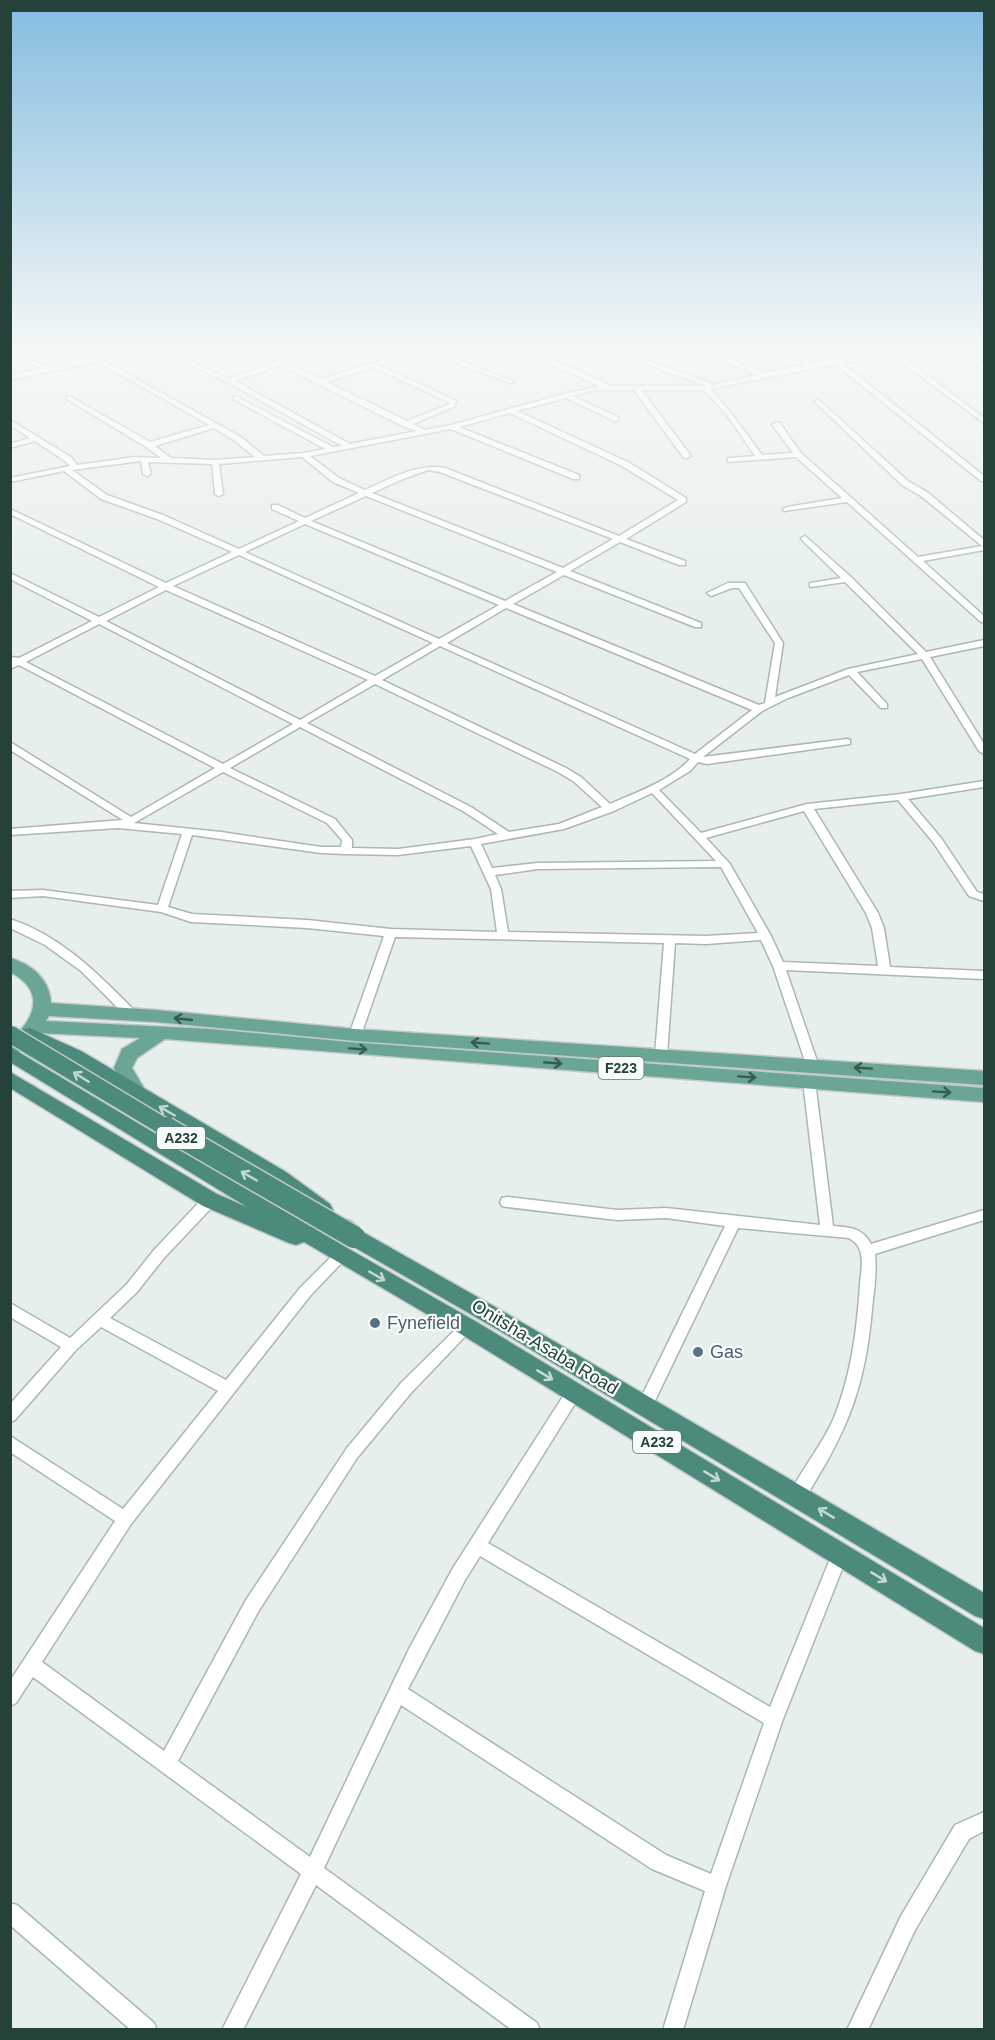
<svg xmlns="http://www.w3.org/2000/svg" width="995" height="2040" viewBox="0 0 995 2040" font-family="Helvetica,sans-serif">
<rect width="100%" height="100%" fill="#e6efeb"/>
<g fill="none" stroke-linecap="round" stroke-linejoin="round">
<defs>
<path id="minor" d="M 93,347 L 102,347 L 116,352 L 113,354 Z
M 154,347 L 162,347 L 173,352 L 185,347 L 193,347 L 178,355 L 229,379 L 275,362 L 276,360 L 281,360 L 316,347 L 325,347 L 286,362 L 321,379 L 425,347 L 434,347 L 432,349 L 515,382 L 510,383 L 425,351 L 379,365 L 456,401 L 455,406 L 413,424 L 425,430 L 451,425 L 564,394 L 600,386 L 511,347 L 519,347 L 575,369 L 611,386 L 707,386 L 599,347 L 608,347 L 711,383 L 712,385 L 758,375 L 689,347 L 697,347 L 766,373 L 806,364 L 768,347 L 776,347 L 814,363 L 864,355 L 847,347 C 857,347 865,354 875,354 C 896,354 917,347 938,347 L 935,349 L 899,354 L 984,418 L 984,423 L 892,355 L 842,363 L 984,476 L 984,481 L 981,481 L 835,364 L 711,389 L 731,413 L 762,455 L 793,453 L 772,424 L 779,422 L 801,453 L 918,557 L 982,546 L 921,496 L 902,485 L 814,401 L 819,400 L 908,481 L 927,492 L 984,540 L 984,550 L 923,561 L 984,616 L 984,622 L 981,622 L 847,502 L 784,511 L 783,509 L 787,507 L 842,498 L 796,457 L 728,462 L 728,458 L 731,458 L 755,456 L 727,415 L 704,390 L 641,390 L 691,456 L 687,458 L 684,458 L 634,390 L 595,390 L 573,396 L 618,417 L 618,421 L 615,421 L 566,398 L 517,411 L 628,462 L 686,498 L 686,502 L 626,539 L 685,561 L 685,565 L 679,565 L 620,542 L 570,571 L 701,623 L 701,627 L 695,627 L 564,575 L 513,604 L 759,705 L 765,703 L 775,643 L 739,588 L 732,588 L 711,596 L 707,593 L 728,583 L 745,583 L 783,643 L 775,697 L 848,669 L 918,654 L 845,582 L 810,587 L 810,583 L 841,578 L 802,540 L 801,538 L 805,536 L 851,577 L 926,652 L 984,640 L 984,646 L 930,657 L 984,744 L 984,754 L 979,751 L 922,659 L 857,672 L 887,704 L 887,708 L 881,708 L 849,675 L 788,698 L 762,711 L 703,757 L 847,739 L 850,740 L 850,744 L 707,764 L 698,762 L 690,771 L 659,790 L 701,833 L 807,804 L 901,794 L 984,781 L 984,787 L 908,799 L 941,838 L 977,892 L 984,894 L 984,901 L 969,896 L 933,842 L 898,800 L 814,809 L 878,913 L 884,928 L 890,967 L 984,971 L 984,979 L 786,970 L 818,1064 L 812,1068 L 806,1064 L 773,966 L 761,940 L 706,944 L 675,943 L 667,1055 L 661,1059 L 655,1055 L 664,943 L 395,937 L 361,1035 L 355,1039 L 349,1035 L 384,936 L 307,928 L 191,922 L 161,912 L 43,896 L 10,898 L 10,891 L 43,890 L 158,905 L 182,834 L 118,828 L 10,835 L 10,829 L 123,820 L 10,750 L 10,742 L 131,817 L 215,768 L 19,665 L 10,669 L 11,657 L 19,658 L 92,621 L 10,579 L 10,573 L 99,617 L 159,587 L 10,514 L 10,509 L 166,583 L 232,552 L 157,519 L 101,499 L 64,471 L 10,482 L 10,478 L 70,466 L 65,461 L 35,441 L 10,448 L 10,444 L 30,438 L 10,425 L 10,420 L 71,457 L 77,465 L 135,457 L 161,458 L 146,447 L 67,399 L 67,397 L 71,397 L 150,442 L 209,425 L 95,360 L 94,359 L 97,357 L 241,437 L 264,456 L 304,453 L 325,449 L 233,399 L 233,397 L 237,397 L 333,447 L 342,446 L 227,382 ZM 280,365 L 403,426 L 417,431 L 350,444 L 235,381 ZM 373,367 L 450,403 L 450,404 L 407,421 L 327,382 ZM 510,413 L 622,466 L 678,500 L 619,536 L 445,468 C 417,463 390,479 365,490 L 339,478 L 310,456 L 451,429 L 573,479 L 579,479 L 579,475 L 459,427 ZM 214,428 L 235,441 L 255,457 L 215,460 L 171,458 L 155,446 ZM 302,457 L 333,482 L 359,493 L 305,518 L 278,505 L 272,505 L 272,509 L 299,521 L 239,549 L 163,515 L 107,495 L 72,470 L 141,461 L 143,474 L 147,476 L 151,474 L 148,462 L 212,464 L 215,494 L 219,496 L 223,494 L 219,464 ZM 428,470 L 440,472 L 613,539 L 563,568 L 372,493 L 403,479 ZM 366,496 L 557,572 L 505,601 L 311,521 ZM 305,524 L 499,605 L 439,639 L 245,552 ZM 239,555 L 433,643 L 375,676 L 173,586 ZM 166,590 L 368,680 L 300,720 L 106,621 ZM 506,608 L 752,710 L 695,754 L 447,643 ZM 99,624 L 293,724 L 223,764 L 26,662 ZM 440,646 L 690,759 C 670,781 637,792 610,804 L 581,777 L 566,768 L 382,680 ZM 375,684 L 558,772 L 573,781 L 602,807 L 559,824 L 509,832 L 471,807 L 307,723 ZM 300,727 L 463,811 L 498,834 L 475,839 L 398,849 L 352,848 L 352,840 L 335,819 L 230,768 ZM 223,772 L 327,823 L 342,840 L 341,847 L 321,847 L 221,832 L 134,823 ZM 652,793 L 716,861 L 538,863 L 492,868 L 481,844 L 564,829 L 614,811 ZM 804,811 L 866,913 L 872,928 L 878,966 L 783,962 L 771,936 L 730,864 L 706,838 ZM 192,835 L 321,853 L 346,854 L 398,855 L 471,846 L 491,889 L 497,932 L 391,929 L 307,920 L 192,914 L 168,907 ZM 721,867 L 758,933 L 706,936 L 508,932 L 501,889 L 495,875 L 538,869 Z
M 959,347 L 965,347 L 984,366 L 984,371 L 982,370 Z
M 10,353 L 52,368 L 53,369 L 48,370 L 10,357 Z
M 10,919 C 62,936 99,975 136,1012 L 138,1015 L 136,1018 L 128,1018 L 81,971 L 45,945 L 10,928 Z
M 809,1076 L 813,1078 L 815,1081 L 833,1226 C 849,1227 863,1228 871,1244 L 984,1210 L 984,1220 L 875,1254 C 877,1272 874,1291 872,1309 C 865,1390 846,1434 803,1501 L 797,1503 L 791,1501 L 789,1496 C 801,1469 821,1447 833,1420 C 851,1377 857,1330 860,1284 C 861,1273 864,1258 859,1248 C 857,1243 853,1241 849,1238 L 738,1228 L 650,1411 L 645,1413 L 640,1411 L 637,1406 L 725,1226 L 666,1218 L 617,1220 L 507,1207 L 502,1206 L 500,1202 L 502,1198 L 507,1197 L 617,1210 L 666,1208 L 820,1225 L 803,1081 L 805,1078 Z
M 210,1195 L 215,1196 L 217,1200 L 215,1204 L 164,1258 L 137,1292 L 110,1318 L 226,1380 L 300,1288 L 337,1251 L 342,1249 L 347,1251 L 349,1255 L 310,1296 L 131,1524 L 42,1662 L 164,1751 L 246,1600 L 347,1448 L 401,1383 L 462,1323 L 467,1321 L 472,1323 L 474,1327 L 411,1393 L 357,1458 L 258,1612 L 178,1761 L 310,1857 L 409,1649 L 453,1568 L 569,1387 L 574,1385 L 579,1387 L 582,1392 L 579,1397 L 488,1543 L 770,1707 L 834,1549 L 840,1546 L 846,1549 L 848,1554 L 783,1719 L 726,1886 L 683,2030 L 663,2030 L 705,1891 L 652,1869 L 401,1705 L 324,1868 L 537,2023 L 540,2030 L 512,2030 L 316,1885 L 243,2030 L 222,2030 L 301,1874 L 33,1677 L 16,1703 L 10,1706 L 10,1681 L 115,1521 L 10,1452 L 10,1436 L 123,1509 L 218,1391 L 101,1327 L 76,1350 L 15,1420 L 10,1422 L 10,1404 L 61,1347 L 10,1317 L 10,1303 L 70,1338 L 127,1284 L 154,1250 L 205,1196 ZM 480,1556 L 764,1723 L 711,1874 L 666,1855 L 408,1689 L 465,1580 Z
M 984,1812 L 984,1831 L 969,1839 L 915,1930 L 868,2030 L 847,2030 L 901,1916 L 955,1825 Z
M 10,1903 L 17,1905 L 154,2023 L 157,2030 L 131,2030 L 10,1925 Z"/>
<path id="tertiary" d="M 117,347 L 127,347 L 100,361 L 10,380 L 10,375 L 94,357 Z"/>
<path id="primary" d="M 10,958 C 32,964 50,980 51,1003 L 156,1010 L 355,1029 L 984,1071 L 984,1085 L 355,1041 L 156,1022 L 49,1016 L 46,1021 L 210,1029 L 349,1042 L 984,1088 L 984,1102 L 165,1039 L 137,1058 L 132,1068 L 148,1095 L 146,1100 L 139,1102 L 132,1100 L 114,1068 L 122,1049 L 140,1038 L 39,1033 L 16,1055 L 10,1056 L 10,1040 C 37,1018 45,990 10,972 Z"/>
<path id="trunk" d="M 30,1028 L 81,1051 L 286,1172 L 330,1204 L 333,1210 L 330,1216 L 323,1218 L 316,1216 L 272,1182 L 67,1061 L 24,1039 L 21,1034 L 24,1029 Z
M 10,1047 L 349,1249 L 475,1321 L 984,1628 L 984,1654 L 975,1651 L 459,1333 L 304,1242 L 296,1245 L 289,1243 L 203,1206 L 10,1088 L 10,1072 L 217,1194 L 247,1207 L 10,1062 Z
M 344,1219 L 351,1221 L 361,1231 L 516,1319 L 984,1593 L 984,1619 L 975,1616 L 500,1331 L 347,1243 L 334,1227 L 337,1221 Z"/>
</defs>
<use href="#minor" stroke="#a8b8b2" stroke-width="3"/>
<use href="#tertiary" stroke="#a8b8b2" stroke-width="3"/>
<use href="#primary" stroke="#c2cac8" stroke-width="3"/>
<use href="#trunk" stroke="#c2cac8" stroke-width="3"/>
<use href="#minor" fill="#fff" fill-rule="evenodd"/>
<use href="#tertiary" fill="#fff" fill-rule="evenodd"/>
<use href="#primary" fill="#6aa596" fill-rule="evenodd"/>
<use href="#trunk" fill="#4c8a7c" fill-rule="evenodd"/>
<defs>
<path id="trunk-bridge-far1" d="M 10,1034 L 168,1129"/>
<path id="trunk-bridge" d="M 166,1128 L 354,1237"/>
</defs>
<use href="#trunk-bridge-far1" stroke="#c2cac8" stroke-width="20" stroke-linecap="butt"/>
<use href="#trunk-bridge" stroke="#c2cac8" stroke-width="25" stroke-linecap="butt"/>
<use href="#trunk-bridge-far1" stroke="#4c8a7c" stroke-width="17"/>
<use href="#trunk-bridge" stroke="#4c8a7c" stroke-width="22"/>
</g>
<defs><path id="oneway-shaft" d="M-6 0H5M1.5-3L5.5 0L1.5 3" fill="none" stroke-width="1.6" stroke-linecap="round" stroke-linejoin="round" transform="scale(1.5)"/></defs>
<g stroke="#365b51">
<use href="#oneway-shaft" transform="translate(183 1019) rotate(-174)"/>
<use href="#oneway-shaft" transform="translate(480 1043) rotate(-176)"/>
<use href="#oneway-shaft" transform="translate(358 1049) rotate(4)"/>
<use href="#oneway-shaft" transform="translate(553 1063) rotate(4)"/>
<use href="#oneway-shaft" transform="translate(863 1068) rotate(-176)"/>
<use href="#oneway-shaft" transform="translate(747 1077) rotate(4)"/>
<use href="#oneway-shaft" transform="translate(942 1092) rotate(4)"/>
</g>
<g stroke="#c4d9d4">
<use href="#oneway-shaft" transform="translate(81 1077) rotate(-148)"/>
<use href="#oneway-shaft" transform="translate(167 1111) rotate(-150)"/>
<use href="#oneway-shaft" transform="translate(249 1176) rotate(-150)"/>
<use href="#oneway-shaft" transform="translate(377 1276) rotate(30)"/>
<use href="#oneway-shaft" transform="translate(545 1375) rotate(31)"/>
<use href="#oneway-shaft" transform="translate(712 1476) rotate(31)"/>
<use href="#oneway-shaft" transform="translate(826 1513) rotate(-149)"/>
<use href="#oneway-shaft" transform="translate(879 1577) rotate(31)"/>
</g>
<linearGradient id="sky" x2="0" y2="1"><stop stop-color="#84bce0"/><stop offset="0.55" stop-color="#f4f8f6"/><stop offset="1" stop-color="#f4f8f6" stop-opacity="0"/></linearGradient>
<rect width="995" height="632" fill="url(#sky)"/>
<g fill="#5c6f8a" stroke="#f7fbf9" stroke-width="2">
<circle cx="375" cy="1323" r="6"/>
<circle cx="698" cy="1352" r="6"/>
</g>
<g text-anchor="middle" stroke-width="4.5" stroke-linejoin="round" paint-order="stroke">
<g fill="#f7fbf9" stroke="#637a73" stroke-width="1.5">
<rect x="598.5" y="1057" width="45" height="22" rx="4.5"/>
<rect x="157" y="1127" width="48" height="22" rx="4.5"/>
<rect x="633" y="1431" width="48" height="22" rx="4.5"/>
</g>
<g font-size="14" font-weight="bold" fill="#24423a">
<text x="621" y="1073">F223</text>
<text x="181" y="1143">A232</text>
<text x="657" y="1447">A232</text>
</g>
<g font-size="18" fill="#4e5e75" stroke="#f7fbf9" text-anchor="start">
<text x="387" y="1329">Fynefield</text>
<text x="710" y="1358">Gas</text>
</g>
<g font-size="18" fill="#24423a" stroke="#f7fbf9">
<text transform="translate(545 1347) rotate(31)" y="6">Onitsha-Asaba Road</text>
</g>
</g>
<rect width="995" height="2040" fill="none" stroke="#24423a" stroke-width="24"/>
</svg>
